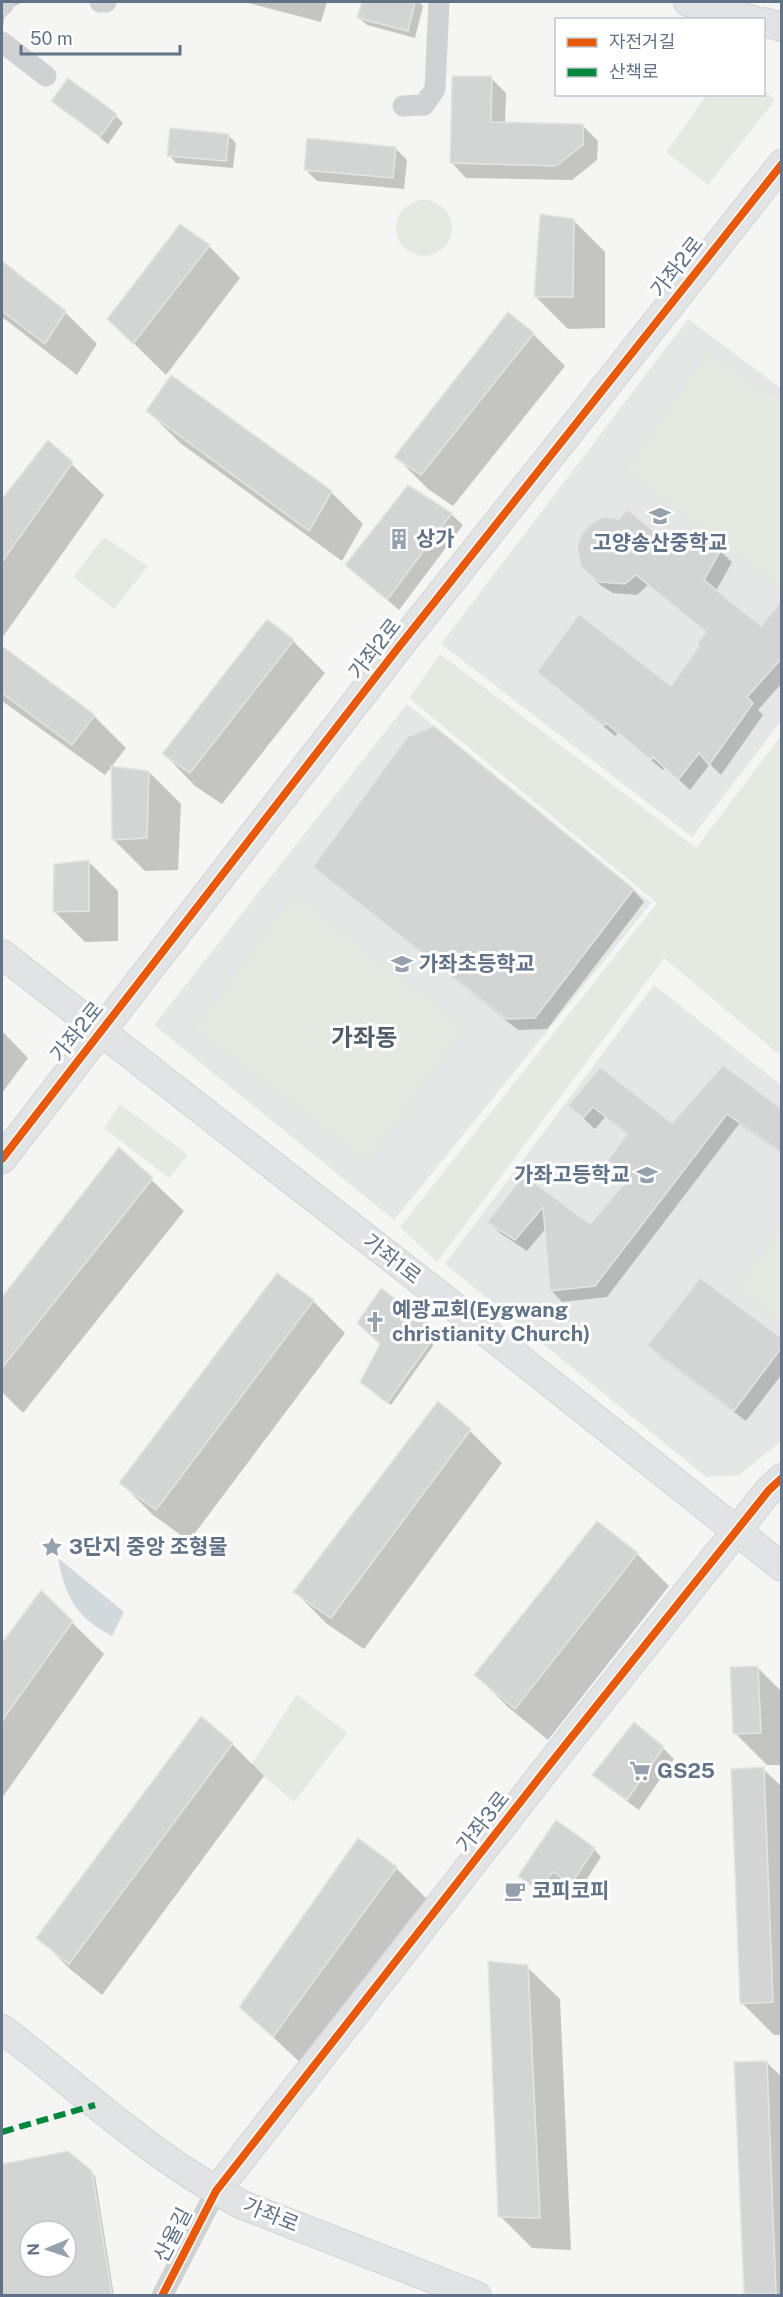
<svg xmlns="http://www.w3.org/2000/svg" width="783" height="2297" viewBox="0 0 783 2297" font-family="'Public Sans','Noto Sans KR',sans-serif">
<rect width="100%" height="100%" fill="#f5f6f3"/>
<path fill="#e5e7e6" d="M 688,319 L 781,388 L 781,721 L 692,837 L 441,644 Z
M 407,704 L 651,903 L 394,1220 L 154,1025 Z
M 654,985 L 781,1085 L 781,1441 L 739,1475 L 706,1477 L 445,1264 Z"/>
<path fill="#e4e9e1" d="M 764,90 L 775,100 L 708,185 L 666,152 L 707,95 L 764,94 Z
M396 228a28 28 0 1 1 56 0a28 28 0 1 1-56 0Z
M 708,349 L 781,403 L 781,589 L 625,471 Z
M 104,537 L 148,566 L 114,609 L 73,577 Z
M 440,654 L 696,848 L 781,736 L 782,1057 L 664,958 L 437,1262 L 400,1227 L 657,903 L 409,698 Z
M 294,892 L 466,1027 L 368,1163 L 193,1030 Z
M 120,1104 L 188,1155 L 169,1178 L 104,1128 Z
M 781,1225 L 781,1324 L 735,1288 Z
M 297,1694 L 347,1733 L 294,1802 L 251,1765 Z"/>
<path fill="#d2d9dd" d="M 58,1558 L 124,1612 L 112,1636 C 76,1618 65,1596 58,1558 Z"/>
<path fill="#0003" fill-rule="evenodd" d="M 2,2 L 23,2 L 9,9 L 4,19 L 3,29 Z
M 244,2 L 327,2 L 321,22 Z
M 363,2 L 419,2 L 423,6 L 415,38 L 367,25 L 359,18 Z
M 491,78 L 506,93 L 505,124 L 583,126 L 598,141 L 597,160 L 572,180 L 466,178 L 452,163 Z
M 53,101 L 116,116 L 123,123 L 108,144 Z
M 228,135 L 236,143 L 233,168 L 176,163 L 169,155 Z
M 395,148 L 407,160 L 404,189 L 317,181 L 305,169 Z
M 573,220 L 605,252 L 605,328 L 568,329 L 536,297 Z
M 209,246 L 240,278 L 166,375 L 109,319 Z
M 2,263 L 65,312 L 97,344 L 77,375 L 2,317 Z
M 508,314 L 533,334 L 565,366 L 453,506 L 428,489 L 396,457 Z
M 148,411 L 331,492 L 363,524 L 342,561 L 180,443 Z
M 48,442 L 104,495 L 2,638 L 2,502 Z
M 409,487 L 451,514 L 463,525 L 399,610 L 347,565 Z
M 720,551 L 732,562 L 716,591 L 761,628 L 782,613 L 782,683 L 758,710 L 763,715 L 721,775 L 710,764 L 690,790 L 665,767 L 663,770 L 618,733 L 615,736 L 539,672 L 671,688 L 701,646 L 707,633 L 648,585 L 637,595 L 613,593 L 600,585 L 588,572 Z
M 293,641 L 325,673 L 222,804 L 195,786 L 164,754 Z
M 2,648 L 94,716 L 126,748 L 105,775 L 2,701 Z
M 149,772 L 181,804 L 178,870 L 145,871 L 113,839 Z
M 88,861 L 118,891 L 118,941 L 85,942 L 55,912 Z
M 315,867 L 633,890 L 644,902 L 547,1029 L 518,1030 L 327,878 Z
M 2,1031 L 28,1058 L 2,1093 Z
M 724,1067 L 782,1111 L 782,1154 L 739,1124 L 607,1297 L 562,1302 L 551,1290 L 546,1228 L 527,1251 L 500,1233 L 489,1222 L 524,1177 L 590,1226 L 630,1180 L 609,1161 L 628,1135 L 605,1117 L 595,1129 L 570,1106 L 601,1069 L 673,1126 Z
M 119,1149 L 184,1211 L 23,1413 L 2,1392 L 2,1300 Z
M 278,1275 L 313,1301 L 345,1333 L 189,1541 L 153,1515 L 121,1483 Z
M 429,1326 L 433,1330 L 433,1346 L 391,1405 L 365,1385 Z
M 782,1340 L 782,1374 L 746,1421 L 660,1357 L 649,1346 Z
M 438,1403 L 470,1431 L 502,1463 L 364,1649 L 327,1624 L 295,1592 Z
M 637,1554 L 669,1586 L 548,1740 L 508,1707 L 476,1675 Z
M 41,1592 L 104,1654 L 2,1798 L 2,1645 Z
M 757,1667 L 782,1692 L 782,1765 L 767,1765 L 735,1733 Z
M 232,1744 L 264,1776 L 102,1995 L 70,1969 L 38,1937 Z
M 663,1748 L 674,1759 L 639,1810 L 606,1786 L 594,1774 Z
M 763,1769 L 782,1787 L 782,2035 L 774,2035 L 742,2003 Z
M 594,1849 L 601,1857 L 579,1891 L 561,1878 L 546,1896 L 520,1876 Z
M 396,1868 L 428,1900 L 306,2068 L 241,2007 Z
M 527,1967 L 560,1999 L 571,2250 L 532,2248 L 500,2216 Z
M 766,2062 L 782,2077 L 782,2296 L 747,2296 L 745,2294 Z
M 67,2152 L 95,2176 L 114,2296 L 2,2296 L 2,2166 ZM 30,2231 L 66,2231 L 66,2267 L 30,2267 Z"/>
<path fill="#d3d4d4" stroke="#e4e5e3" stroke-width="1.5" fill-rule="evenodd" d="M 362,2 L 415,2 L 408,31 L 357,18 Z
M 452,76 L 492,76 L 491,122 L 583,124 L 583,145 L 556,166 L 450,163 Z
M 68,78 L 117,114 L 100,137 L 51,101 Z
M 170,128 L 229,134 L 226,161 L 167,156 Z
M 307,138 L 396,147 L 393,178 L 304,170 Z
M 540,214 L 574,219 L 573,297 L 534,297 Z
M 180,224 L 210,245 L 133,344 L 107,319 Z
M 2,261 L 66,311 L 45,344 L 2,311 Z
M 508,312 L 534,333 L 421,475 L 394,457 Z
M 171,375 L 332,491 L 309,531 L 146,411 Z
M 48,440 L 73,462 L 2,562 L 2,499 Z
M 408,485 L 452,513 L 387,600 L 345,565 Z
M 627,509 L 683,555 L 700,535 L 721,550 L 704,580 L 761,626 L 782,600 L 782,658 L 747,697 L 753,703 L 709,765 L 699,753 L 678,780 L 653,757 L 651,760 L 606,723 L 603,726 L 537,672 L 579,614 L 671,686 L 699,646 L 697,644 L 706,632 L 636,575 L 625,584 L 600,582 L 587,573 L 581,566 L 577,548 L 581,535 L 589,525 L 603,517 L 619,519 Z
M 267,619 L 294,640 L 190,773 L 162,754 Z
M 2,646 L 95,715 L 72,745 L 2,693 Z
M 434,726 L 634,889 L 535,1018 L 506,1019 L 313,867 L 407,737 Z
M 111,766 L 149,771 L 147,838 L 112,840 Z
M 89,860 L 89,911 L 53,912 L 54,864 Z
M 723,1065 L 782,1109 L 782,1153 L 727,1114 L 595,1286 L 550,1291 L 543,1207 L 515,1240 L 487,1222 L 524,1175 L 590,1224 L 629,1178 L 607,1161 L 627,1134 L 593,1107 L 583,1118 L 568,1106 L 600,1067 L 672,1123 Z
M 119,1147 L 153,1178 L 2,1368 L 2,1297 Z
M 277,1273 L 314,1300 L 156,1510 L 119,1483 Z
M 700,1278 L 782,1338 L 782,1347 L 734,1411 L 647,1346 Z
M 381,1288 L 430,1325 L 430,1343 L 387,1403 L 360,1382 L 380,1344 L 357,1323 Z
M 438,1401 L 471,1429 L 331,1618 L 293,1592 Z
M 597,1521 L 638,1553 L 515,1709 L 474,1675 Z
M 41,1590 L 73,1621 L 2,1721 L 2,1643 Z
M 758,1666 L 761,1733 L 733,1734 L 730,1667 Z
M 201,1716 L 233,1743 L 69,1964 L 36,1938 Z
M 634,1722 L 664,1747 L 627,1800 L 592,1775 Z
M 764,1767 L 773,2002 L 740,2004 L 731,1769 Z
M 556,1820 L 595,1848 L 571,1884 L 553,1872 L 538,1890 L 518,1876 Z
M 358,1838 L 397,1867 L 273,2037 L 239,2007 Z
M 488,1961 L 528,1965 L 540,2218 L 498,2217 Z
M 767,2061 L 776,2294 L 744,2294 L 734,2062 Z
M 68,2151 L 92,2171 L 112,2295 L 2,2295 L 2,2164 ZM 30,2231 L 66,2231 L 66,2267 L 30,2267 Z"/>
<g fill="none" stroke-linecap="round" stroke-linejoin="round">
<defs>
<path id="secondary" d="M 688,2 L 753,20
M 764,22 L 782,27
M 2,954 L 466,1316 L 782,1567
M 2,1159 L 398,648 L 782,164
M 2,2029 C 81,2089 155,2161 245,2206 L 477,2296
M 216,2191 L 547,1768 L 769,1490 L 782,1478"/>
</defs>
<use href="#secondary" stroke="#d1d3d4" stroke-width="30"/>
<path stroke="#d0d1d2" stroke-width="21" d="M 100,2 L 106,2
M 2,6 L 5,2
M 2,42 L 46,76
M 403,106 L 424,105 L 435,89 L 439,2
M 162,2296 L 216,2191"/>
<use href="#secondary" stroke="#e2e3e4" stroke-width="28"/>
<path stroke="#00873e" stroke-width="6" stroke-dasharray="12 6" stroke-linecap="butt" d="M 2,2132 L 95,2105"/>
<defs>
<path id="cycleway" d="M 2,1159 L 398,648 L 782,164
M 162,2296 L 216,2191 L 547,1768 L 769,1490 L 782,1478"/>
</defs>
<use href="#cycleway" stroke="#fff" stroke-width="11"/>
<use href="#cycleway" stroke="#e8590c" stroke-width="8"/>
</g>
<defs>
<symbol id="school-bare" viewBox="-9 -9 18 18"><path d="M0-5L7-2L0 1L-7-2ZM-4 1L0 2.5L4 1V4Q0 6-4 4Z" fill="#95a1ad" stroke="#fff" stroke-width="2.5" paint-order="stroke"/></symbol>
<symbol id="building-bare" viewBox="-9 -9 18 18"><path d="M-4-6H4V6H1V3H-1V6H-4ZM-2.5-4.3h1.7v1.8h-1.7ZM.8-4.3h1.7v1.8H.8ZM-2.5-1h1.7V.8h-1.7ZM.8-1h1.7V.8H.8Z" fill="#95a1ad" stroke="#fff" stroke-width="2.5" paint-order="stroke"/></symbol>
<symbol id="church-bare" viewBox="-9 -9 18 18"><path d="M-1.2-6h2.4v3.5h3.3v2.4h-3.3V6h-2.4V-.1h-3.3v-2.4h3.3Z" fill="#95a1ad" stroke="#fff" stroke-width="2.5" paint-order="stroke"/></symbol>
<symbol id="sight-bare" viewBox="-9 -9 18 18"><path d="M0-6L1.8-2.2L6-1.7L2.9 1.2L3.7 5.4L0 3.3L-3.7 5.4L-2.9 1.2L-6-1.7L-1.8-2.2Z" fill="#95a1ad" stroke="#fff" stroke-width="2.5" paint-order="stroke"/></symbol>
<symbol id="supermarket-bare" viewBox="-9 -9 18 18"><path d="M-6-5.5h2.5l.6 2H6L4.5 2H-2.5L-4.4-4H-6ZM-1.5 3.2a1.3 1.3 0 1 0 .1 0ZM3 3.2a1.3 1.3 0 1 0 .1 0Z" fill="#95a1ad" stroke="#fff" stroke-width="2.5" paint-order="stroke"/></symbol>
<symbol id="cafe-bare" viewBox="-9 -9 18 18"><path d="M-5.5-4.5H6V0H3Q3 3.5 0 3.5H-2.5Q-5.5 3.5-5.5 0ZM3-3.2v2h1.7v-2ZM-6 4.5H4V6H-6Z" fill="#95a1ad" stroke="#fff" stroke-width="2.5" paint-order="stroke"/></symbol>
</defs>
<g fill-rule="evenodd">
<use href="#school-bare" x="645" y="501" width="30" height="30"/>
<use href="#building-bare" x="384" y="524" width="30" height="30"/>
<use href="#school-bare" x="387" y="949" width="30" height="30"/>
<use href="#school-bare" x="632" y="1160" width="30" height="30"/>
<use href="#church-bare" x="360" y="1307" width="30" height="30"/>
<use href="#sight-bare" x="37" y="1532" width="30" height="30"/>
<use href="#supermarket-bare" x="625" y="1756" width="30" height="30"/>
<use href="#cafe-bare" x="500" y="1876" width="30" height="30"/>
</g>
<g text-anchor="middle" stroke-width="6" stroke-linejoin="round" paint-order="stroke">
<g font-size="21" fill="#627387" stroke="#fff">
<text transform="translate(677 267) rotate(-52)" y="7">가좌2로</text>
<text transform="translate(375 649) rotate(-52)" y="7">가좌2로</text>
<text transform="translate(77 1032) rotate(-51)" y="7">가좌2로</text>
<text transform="translate(392 1259) rotate(38)" y="7">가좌1로</text>
<text transform="translate(483 1822) rotate(-52)" y="7">가좌3로</text>
<text transform="translate(271 2215) rotate(22)" y="7">가좌로</text>
<text transform="translate(173 2235) rotate(-63)" y="7">산율길</text>
</g>
<g font-size="21" font-weight="bold" fill="#627387" stroke="#fff" text-anchor="start">
<text x="416" y="546">상가</text>
<text x="660" y="550" text-anchor="middle">고양송산중학교</text>
<text x="419" y="971">가좌초등학교</text>
<text x="630" y="1182" text-anchor="end">가좌고등학교</text>
<text x="392" y="1317">예광교회(Eygwang<tspan x="392" dy="24">christianity Church)</tspan></text>
<text x="69" y="1554">3단지 중앙 조형물</text>
<text x="657" y="1778">GS25</text>
<text x="532" y="1898">코피코피</text>
</g>
<g font-size="24" font-weight="bold" fill="#515d6b" stroke="#fff">
<text x="364" y="1046">가좌동</text>
</g>
</g>
<rect width="783" height="2297" fill="none" stroke="#627387" stroke-width="6"/>
<rect x="555" y="18" width="210" height="78" fill="#ffffff" stroke="#c0c7cf" stroke-width="1.5"/>
<rect x="567" y="38" width="30" height="9" fill="#e8590c" stroke="#c0c7cf" stroke-width="1.5"/>
<text x="609" y="48" font-size="18" fill="#627387">자전거길</text>
<rect x="567" y="68" width="30" height="9" fill="#00873e" stroke="#c0c7cf" stroke-width="1.5"/>
<text x="609" y="78" font-size="18" fill="#627387">산책로</text>
<g transform="translate(48 2249) rotate(268)"><circle r="28" fill="#ffffff" stroke="#c0c7cf" stroke-width="1.5"/>
<path d="M0-4.5L10 22L0 15L-10 22Z" fill="#95a1ad"/>
<text y="-9" font-size="16" font-weight="bold" text-anchor="middle" fill="#627387">N</text>
</g>
<path d="M21 45v9h159v-9" fill="none" stroke="#627387" stroke-width="3"/>
<text x="30" y="45" font-size="18" fill="#627387" stroke="#ffffff" stroke-width="4.5" paint-order="stroke">50 m</text>
</svg>
